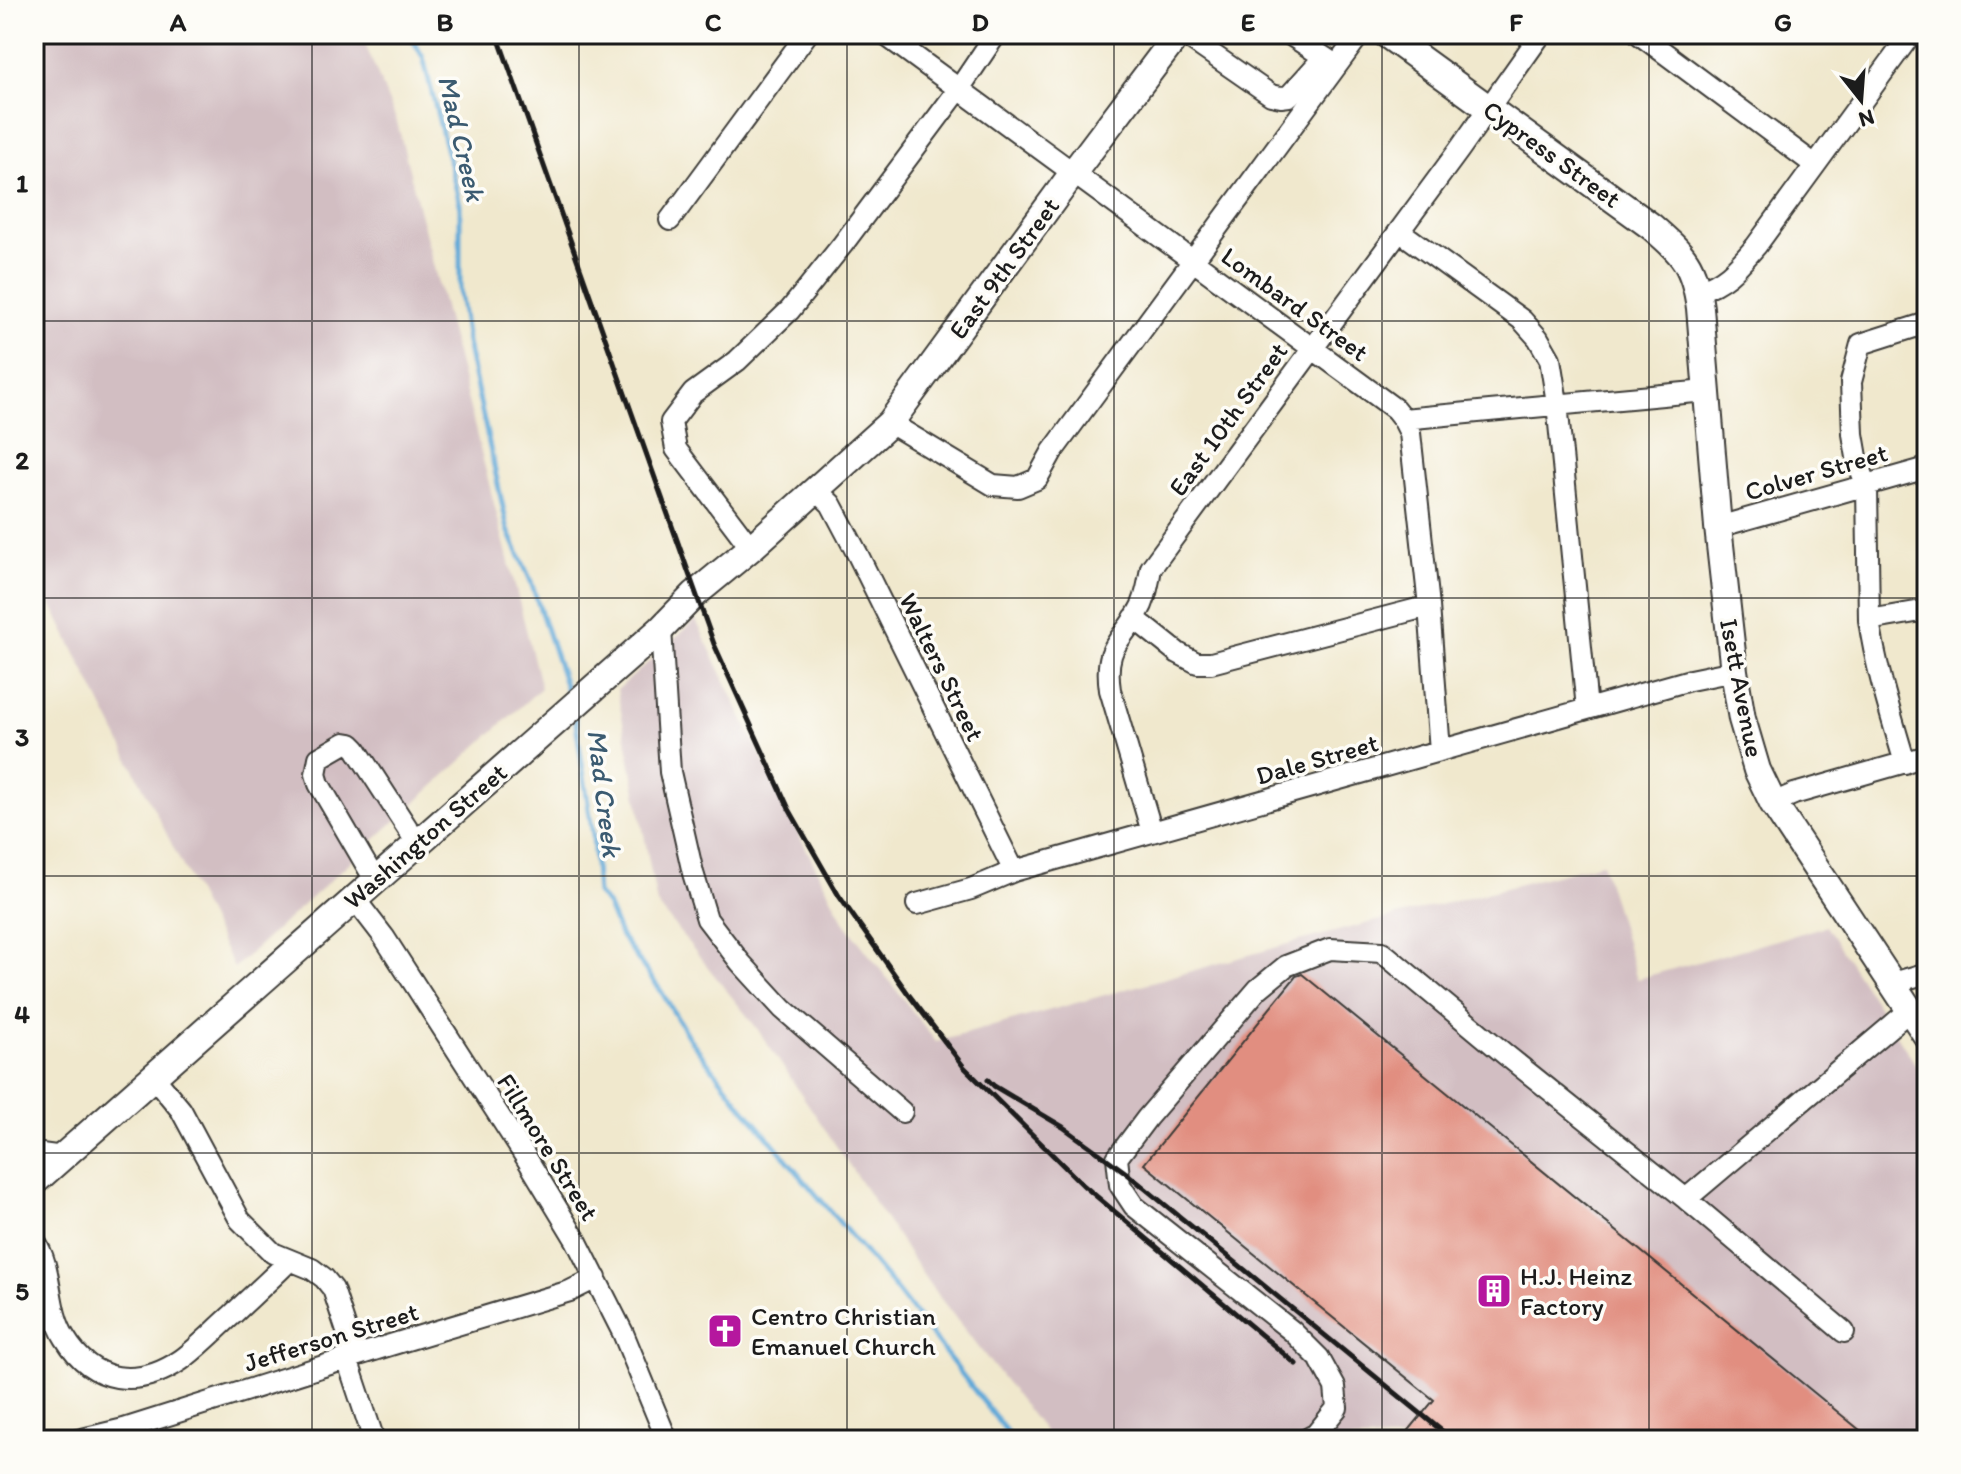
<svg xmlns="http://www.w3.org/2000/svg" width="1961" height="1474" viewBox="0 0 1961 1474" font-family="Itim,sans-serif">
<rect width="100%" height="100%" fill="#fdfcf7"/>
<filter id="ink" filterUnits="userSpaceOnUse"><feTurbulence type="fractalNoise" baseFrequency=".0125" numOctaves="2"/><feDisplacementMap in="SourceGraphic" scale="16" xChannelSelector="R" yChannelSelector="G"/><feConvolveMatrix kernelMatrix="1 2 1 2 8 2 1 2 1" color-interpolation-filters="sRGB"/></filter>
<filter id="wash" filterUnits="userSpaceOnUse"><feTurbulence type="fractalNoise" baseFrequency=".006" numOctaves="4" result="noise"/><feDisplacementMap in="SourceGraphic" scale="32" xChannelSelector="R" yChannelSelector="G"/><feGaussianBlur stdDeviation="1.8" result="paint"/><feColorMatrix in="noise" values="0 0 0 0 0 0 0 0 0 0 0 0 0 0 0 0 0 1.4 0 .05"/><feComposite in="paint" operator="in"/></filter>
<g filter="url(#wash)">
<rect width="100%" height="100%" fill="#f0e8cd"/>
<path fill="#d2bec2" d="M 34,34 L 361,34 L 397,122 L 541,688 L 234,968 L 40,582 L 34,562 Z
M 696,620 L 793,823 L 844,922 L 936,1042 L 1299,941 L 1602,863 L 1637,979 L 1826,926 L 1927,1082 L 1927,1440 L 1051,1440 L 930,1285 L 756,1027 L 657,904 L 617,690 Z"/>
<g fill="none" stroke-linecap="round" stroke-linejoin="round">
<path stroke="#61a9d8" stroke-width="5" d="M 409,34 L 423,57 L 460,204 L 460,292 L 467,343 L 508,530 L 530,579 L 570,700
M 575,717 L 593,836 L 597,894 L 607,904 L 620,935 L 661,991 L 689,1038 L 741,1105 L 894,1287 L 1013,1440"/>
</g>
<g id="blocks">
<path fill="#e18e80" d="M 1302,974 L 1872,1440 L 1401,1440 L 1434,1400 L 1144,1164 L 1296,976 Z"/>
</g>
</g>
<g filter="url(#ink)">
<use href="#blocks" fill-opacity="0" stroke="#3c3b37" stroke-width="2"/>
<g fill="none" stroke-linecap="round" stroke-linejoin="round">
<defs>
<path id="minor" d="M 884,34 L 1395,409 L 1403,419 L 1410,433 L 1429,606 L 1440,751
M 1183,34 L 1271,95 L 1281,97 L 1289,96 L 1324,57
M 1289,34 L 1333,63
M 1639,34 L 1815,165
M 670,220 L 807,34
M 1400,230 L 1402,233 L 1522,320 L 1538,338 L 1550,359 L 1557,403 L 1587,709
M 1698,291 C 1726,282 1737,268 1756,246 L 1911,34
M 1403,419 L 1706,391
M 890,423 L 993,485 L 1018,487 L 1037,479 L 1052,452 L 1360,34
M 816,490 L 831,504 L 858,555 L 1014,871
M 1718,527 L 1927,468
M 751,548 L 676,449 L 671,422 L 693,393 L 737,361 L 790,310 L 843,244 L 959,89 L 996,34
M 1134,618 L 1178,653 L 1197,663 L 1211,663 L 1429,606
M 1869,620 L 1927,610
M 661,629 L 670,772 L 693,873 L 707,919 L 740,962 L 783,1009 L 902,1112
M 1905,763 C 1891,715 1876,669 1869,620 L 1867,486 L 1858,463 L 1853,434 L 1851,382 L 1861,344 L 1927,323
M 1773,803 L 1794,794 L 1927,756
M 1152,832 L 1110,690 C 1103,642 1124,642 1142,605 C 1147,593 1149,581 1151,568 L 1459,150 L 1541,34
M 375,880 L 319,784 L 316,774 L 319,758 L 345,743 L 351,744 L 356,749 L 417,843
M 354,898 L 384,937 L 527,1159 L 576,1240 L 623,1333 L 667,1440
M 917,904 L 971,889 L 1014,871 L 1690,680 L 1734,671
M 1893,983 L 1927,973
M 153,1076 L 181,1110 L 240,1220 L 273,1253 L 312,1269 L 324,1278 L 333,1289 L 355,1356
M 34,1153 L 63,1157
M 1686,1199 L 1910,1010
M 34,1240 C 54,1269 46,1308 65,1338 C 93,1384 138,1389 181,1360 C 199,1347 215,1330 232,1315 C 251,1297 271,1279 290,1260
M 347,1359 L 374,1440
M 78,1440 L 124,1429 L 387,1346 L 570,1291 L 596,1278
M 1305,1440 L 1316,1434 L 1337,1408 L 1335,1387 L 1319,1358 L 1292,1331 L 1134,1206 L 1120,1185 L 1117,1158 L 1147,1118 L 1258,989 L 1286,966 L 1330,949 L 1382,952 L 1506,1055 L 1686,1199 L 1844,1332"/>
<path id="major" d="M 1386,34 L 1652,227 C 1684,255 1694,264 1700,308 L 1718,527 L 1734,671 L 1742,719 L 1757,770 L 1773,803 L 1927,1036
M 34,1182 L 612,672 L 661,629 L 695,594 L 751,548 L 890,423 L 1073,173 L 1178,34"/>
</defs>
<use href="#minor" stroke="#3c3b37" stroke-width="24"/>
<use href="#major" stroke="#3c3b37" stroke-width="30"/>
<use href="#minor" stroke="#fff" stroke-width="20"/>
<use href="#major" stroke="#fff" stroke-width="26"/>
<path stroke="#1c1c1c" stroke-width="5" d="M 497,34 L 714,644 L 789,809 L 839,896 L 909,995 L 964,1067 L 1083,1185 L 1296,1364
M 988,1080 L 994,1086 L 1063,1127 L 1125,1172 L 1453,1440"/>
</g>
</g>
<path fill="none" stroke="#1c1c1c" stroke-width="2" stroke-opacity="0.55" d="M 312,34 L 312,1440M 579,34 L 579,1440M 847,34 L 847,1440M 1114,34 L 1114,1440M 1382,34 L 1382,1440M 1649,34 L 1649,1440M 34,321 L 1927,321M 34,598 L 1927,598M 34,876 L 1927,876M 34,1153 L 1927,1153"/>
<defs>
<symbol id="building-square" viewBox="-11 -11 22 22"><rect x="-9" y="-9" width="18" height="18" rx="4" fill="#b5179e" stroke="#fdfcf7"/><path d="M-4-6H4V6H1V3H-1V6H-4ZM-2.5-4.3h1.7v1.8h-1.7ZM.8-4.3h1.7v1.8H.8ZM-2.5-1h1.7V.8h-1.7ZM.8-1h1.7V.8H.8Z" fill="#fff"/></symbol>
<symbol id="church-square" viewBox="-11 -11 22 22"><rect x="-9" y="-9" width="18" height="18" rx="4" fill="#b5179e" stroke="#fdfcf7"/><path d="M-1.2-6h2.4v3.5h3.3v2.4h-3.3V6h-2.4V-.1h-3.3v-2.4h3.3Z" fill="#fff"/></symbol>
</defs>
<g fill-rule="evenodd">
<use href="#building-square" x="1474" y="1271" width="40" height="40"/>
<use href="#church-square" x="705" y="1311" width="40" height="40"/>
</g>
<g text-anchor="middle" stroke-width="7" stroke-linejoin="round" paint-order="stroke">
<g font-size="26" fill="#1c1c1c" stroke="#fdfcf7">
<text transform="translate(1552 154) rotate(36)" y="9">Cypress Street</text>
<text transform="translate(1004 268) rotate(-54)" y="9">East 9th Street</text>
<text transform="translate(1295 304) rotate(36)" y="9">Lombard Street</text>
<text transform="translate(1228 419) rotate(-54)" y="9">East 10th Street</text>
<text transform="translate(1816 472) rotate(-16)" y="9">Colver Street</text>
<text transform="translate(942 667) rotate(64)" y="9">Walters Street</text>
<text transform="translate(1742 688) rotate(79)" y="9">Isett Avenue</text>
<text transform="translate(1317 759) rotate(-16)" y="9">Dale Street</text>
<text transform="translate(425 836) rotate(-41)" y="9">Washington Street</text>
<text transform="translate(548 1147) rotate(58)" y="9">Fillmore Street</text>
<text transform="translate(331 1337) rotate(-17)" y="9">Jefferson Street</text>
</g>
<g font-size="26" fill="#1c1c1c" stroke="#fdfcf7" text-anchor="start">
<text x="1520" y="1285">H.J. Heinz<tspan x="1520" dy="30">Factory</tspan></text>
<text x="751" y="1325">Centro Christian<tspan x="751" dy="30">Emanuel Church</tspan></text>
</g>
<g font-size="28" font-style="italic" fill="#3b5b71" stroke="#fdfcf7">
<text transform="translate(462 138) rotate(77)" y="10">Mad Creek</text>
<text transform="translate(605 793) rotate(83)" y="10">Mad Creek</text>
</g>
</g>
<rect width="1961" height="1474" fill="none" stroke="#fdfcf7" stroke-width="88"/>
<g transform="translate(1861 100) rotate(163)" stroke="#fdfcf7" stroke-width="6" paint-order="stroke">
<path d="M0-6L14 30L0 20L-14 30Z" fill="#1c1c1c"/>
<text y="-12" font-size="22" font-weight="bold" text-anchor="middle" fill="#1c1c1c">N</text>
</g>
<rect x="44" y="44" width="1873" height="1386" fill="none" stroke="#1c1c1c" stroke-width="3"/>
<g font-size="26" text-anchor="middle" font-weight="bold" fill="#1c1c1c">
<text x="178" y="31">A</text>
<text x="445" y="31">B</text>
<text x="713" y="31">C</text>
<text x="980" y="31">D</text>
<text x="1248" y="31">E</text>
<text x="1516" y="31">F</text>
<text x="1783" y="31">G</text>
<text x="22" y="192">1</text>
<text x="22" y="469">2</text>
<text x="22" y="746">3</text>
<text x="22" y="1023">4</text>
<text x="22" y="1300">5</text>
</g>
</svg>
